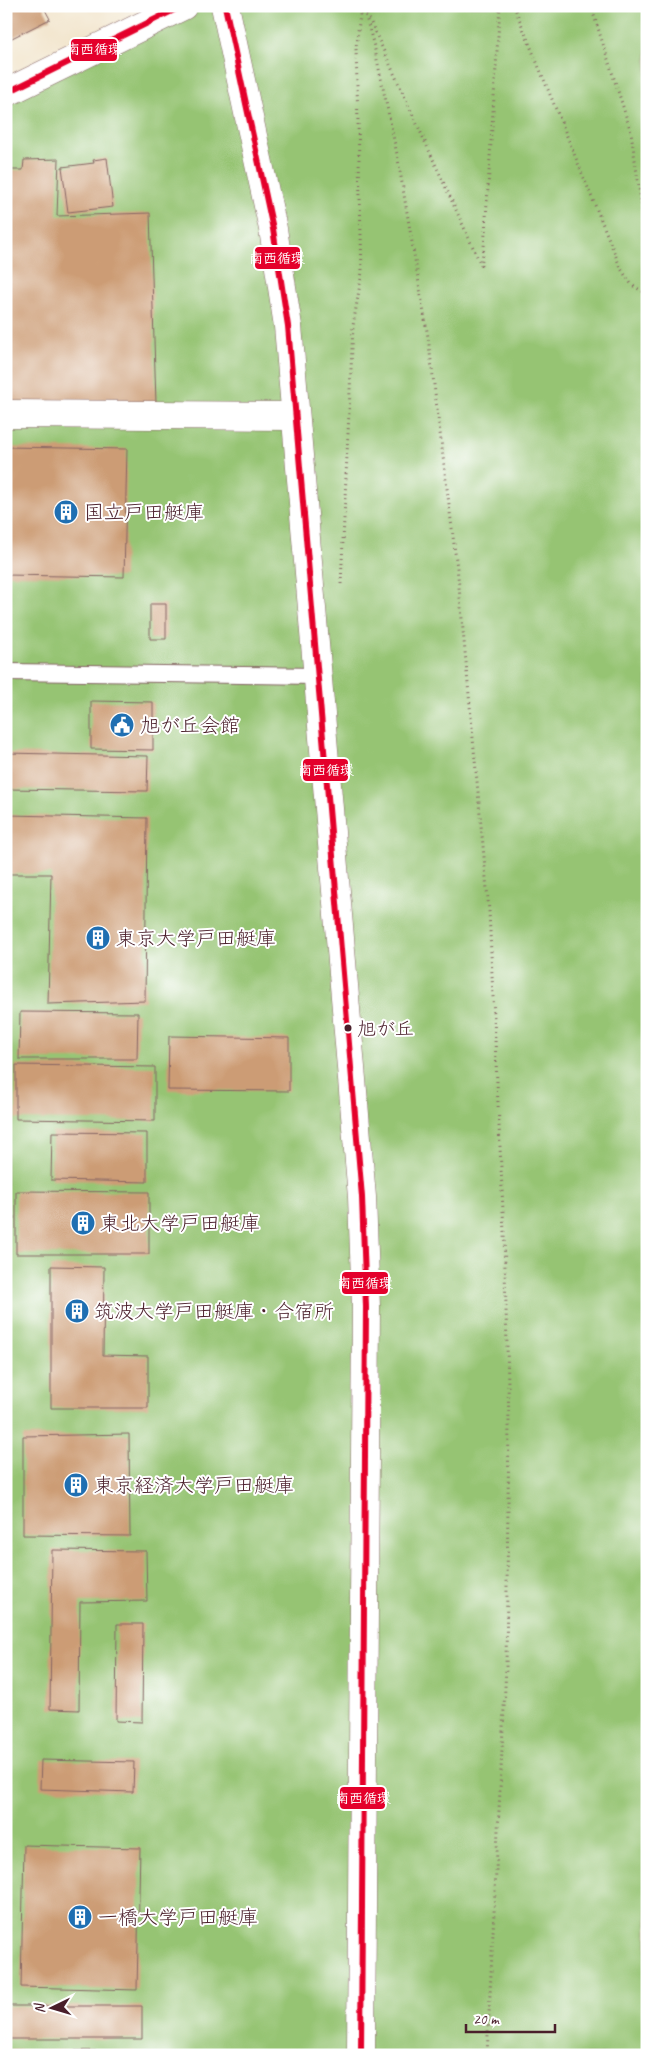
<svg xmlns="http://www.w3.org/2000/svg" width="653" height="2061" viewBox="0 0 653 2061" font-family="Caveat,'Klee One',sans-serif">
<rect width="100%" height="100%" fill="#fff"/>
<filter id="ink" filterUnits="userSpaceOnUse"><feTurbulence type="fractalNoise" baseFrequency=".02" numOctaves="2"/><feDisplacementMap in="SourceGraphic" scale="10" xChannelSelector="R" yChannelSelector="G"/><feConvolveMatrix kernelMatrix="1 2 1 2 8 2 1 2 1" color-interpolation-filters="sRGB"/></filter>
<filter id="wash" filterUnits="userSpaceOnUse"><feTurbulence type="fractalNoise" baseFrequency=".0096" numOctaves="4" result="noise"/><feDisplacementMap in="SourceGraphic" scale="20" xChannelSelector="R" yChannelSelector="G"/><feGaussianBlur stdDeviation="1.12" result="paint"/><feColorMatrix in="noise" values="0 0 0 0 0 0 0 0 0 0 0 0 0 0 0 0 0 1.4 0 .05"/><feComposite in="paint" operator="in"/></filter>
<g filter="url(#wash)">
<rect width="100%" height="100%" fill="#f2e5cc"/>
<path fill="#96c473" stroke="#70724f" d="M 183,6 L 647,6 L 647,2055 L 6,2055 L 6,92 Z"/>
<g id="blocks">
<path fill="#cc9c75" d="M 6,6 L 43,6 L 50,19 L 6,41 Z
M 107,158 L 113,207 L 68,212 L 62,167 L 94,163 L 93,160 Z
M 59,159 L 57,216 L 150,213 L 156,403 L 6,403 L 6,170 L 23,170 L 24,160 Z
M 6,447 L 127,449 L 124,577 L 6,575 Z
M 150,604 L 166,604 L 166,639 L 150,639 Z
M 91,701 L 153,702 L 153,750 L 91,749 Z
M 6,753 L 148,756 L 147,791 L 6,789 Z
M 8,815 L 147,818 L 145,1001 L 48,1004 L 51,874 L 8,874 Z
M 20,1012 L 138,1013 L 137,1059 L 19,1059 Z
M 169,1036 L 289,1038 L 289,1091 L 168,1090 Z
M 16,1065 L 155,1067 L 155,1121 L 16,1119 Z
M 52,1132 L 147,1133 L 147,1182 L 51,1180 Z
M 16,1191 L 149,1192 L 149,1254 L 16,1254 Z
M 51,1266 L 104,1267 L 103,1355 L 148,1356 L 148,1408 L 51,1408 Z
M 129,1434 L 130,1536 L 23,1535 L 23,1436 Z
M 52,1550 L 146,1551 L 147,1601 L 80,1602 L 79,1710 L 50,1709 Z
M 117,1624 L 143,1624 L 142,1722 L 116,1721 Z
M 41,1760 L 134,1762 L 133,1792 L 40,1789 Z
M 24,1845 L 140,1848 L 137,1990 L 21,1987 Z
M 6,2006 L 142,2006 L 142,2039 L 6,2039 Z
M 6,2050 L 135,2051 L 135,2055 L 6,2055 Z"/>
</g>
</g>
<g filter="url(#ink)">
<use href="#blocks" fill-opacity="0" stroke="#856463" stroke-width="1"/>
<g fill="none" stroke-linecap="round" stroke-linejoin="round">
<defs>
<path id="lane" d="M 6,672 L 318,676"/>
<path id="street" d="M 6,414 L 295,416"/>
<path id="secondary" d="M 225,6 L 273,229 L 288,326 L 362,1197 L 366,1307 L 361,2055
M 6,93 L 183,6"/>
</defs>
<use href="#lane" stroke="#856463" stroke-width="18"/>
<use href="#street" stroke="#856463" stroke-width="29"/>
<use href="#secondary" stroke="#856463" stroke-width="29"/>
<path stroke="#856463" stroke-width="3" stroke-dasharray="1 4" stroke-linecap="butt" d="M 363,6 L 375,50 L 398,159 L 428,337 L 458,576 L 489,911 L 504,1232 L 509,1422 L 506,1667 L 487,2055
M 514,6 L 621,269 L 632,285 L 647,294
M 591,6 L 631,132 L 647,244
M 367,14 L 481,265 L 484,248 L 500,6
M 341,584 L 353,326 L 362,272 L 356,48 L 361,6"/>
<use href="#lane" stroke="#fff" stroke-width="16"/>
<use href="#street" stroke="#fff" stroke-width="28"/>
<use href="#secondary" stroke="#fff" stroke-width="28"/>
<defs>
<path id="bus-1" d="M 225,6 L 273,229 L 288,326 L 362,1197 L 366,1307 L 361,2055
M 6,93 L 182,6"/>
</defs>
<use href="#bus-1" stroke="#fff" stroke-width="10"/>
<use href="#bus-1" stroke="#e4002b" stroke-width="6"/>
</g>
</g>
<defs>
<symbol id="building-disc" viewBox="-11 -11 22 22"><circle r="9.5" fill="#1f6fb2" stroke="#fff"/><path d="M-4-6H4V6H1V3H-1V6H-4ZM-2.5-4.3h1.7v1.8h-1.7ZM.8-4.3h1.7v1.8H.8ZM-2.5-1h1.7V.8h-1.7ZM.8-1h1.7V.8H.8Z" fill="#fff"/></symbol>
<symbol id="civic-disc" viewBox="-11 -11 22 22"><circle r="9.5" fill="#1f6fb2" stroke="#fff"/><path d="M-.6-6.5H3V-4.5H.6V-3L4-1V1h2V6H-6V1h2V-1L-.6-3ZM-1.2 2.5V6h2.4V2.5Z" fill="#fff"/></symbol>
</defs>
<g fill-rule="evenodd">
<use href="#building-disc" x="52" y="498" width="28" height="28"/>
<use href="#civic-disc" x="108" y="711" width="28" height="28"/>
<use href="#building-disc" x="84" y="924" width="28" height="28"/>
<use href="#building-disc" x="69" y="1209" width="28" height="28"/>
<use href="#building-disc" x="63" y="1297" width="28" height="28"/>
<use href="#building-disc" x="62" y="1471" width="28" height="28"/>
<use href="#building-disc" x="66" y="1903" width="28" height="28"/>
</g>
<circle fill="#4a1f2b" stroke="#fff" stroke-width="2" cx="348" cy="1028" r="4.5"/>
<g text-anchor="middle" stroke-width="4" stroke-linejoin="round" paint-order="stroke">
<g font-size="19" fill="#4a1f2b" stroke="#fff" text-anchor="start">
<text x="357" y="1035">旭が丘</text>
</g>
<g font-size="20" fill="#4a1f2b" stroke="#fff" text-anchor="start">
<text x="84" y="519">国立戸田艇庫</text>
<text x="140" y="732">旭が丘会館</text>
<text x="116" y="945">東京大学戸田艇庫</text>
<text x="100" y="1230">東北大学戸田艇庫</text>
<text x="94" y="1318">筑波大学戸田艇庫・合宿所</text>
<text x="94" y="1492">東京経済大学戸田艇庫</text>
<text x="98" y="1924">一橋大学戸田艇庫</text>
</g>
</g>
<g stroke="#fff" stroke-width="2">
<rect x="70" y="38" width="48" height="24" rx="5" fill="#e4002b"/>
<rect x="254" y="246" width="47" height="24" rx="5" fill="#e4002b"/>
<rect x="302" y="758" width="47" height="24" rx="5" fill="#e4002b"/>
<rect x="341" y="1271" width="48" height="24" rx="5" fill="#e4002b"/>
<rect x="339" y="1786" width="47" height="24" rx="5" fill="#e4002b"/>
</g>
<g font-size="14" text-anchor="middle" font-weight="bold" fill="#fff">
<text x="94" y="54">南西循環</text>
<text x="277" y="263">南西循環</text>
<text x="326" y="775">南西循環</text>
<text x="365" y="1288">南西循環</text>
<text x="363" y="1803">南西循環</text>
</g>
<rect width="653" height="2061" fill="none" stroke="#fff" stroke-width="25"/>
<g transform="translate(52 2008) rotate(265)" stroke="#ffffff" stroke-width="4" paint-order="stroke">
<path d="M0-4L9 19L0 12L-9 19Z" fill="#4a1f2b"/>
<text y="-8" font-size="14" font-weight="bold" text-anchor="middle" fill="#4a1f2b">N</text>
</g>
<path d="M466 2024v8h89v-8" fill="none" stroke="#4a1f2b" stroke-width="2.5"/>
<text x="473" y="2024" font-size="15" fill="#4a1f2b" stroke="#ffffff" stroke-width="4" paint-order="stroke">20 m</text>
</svg>
